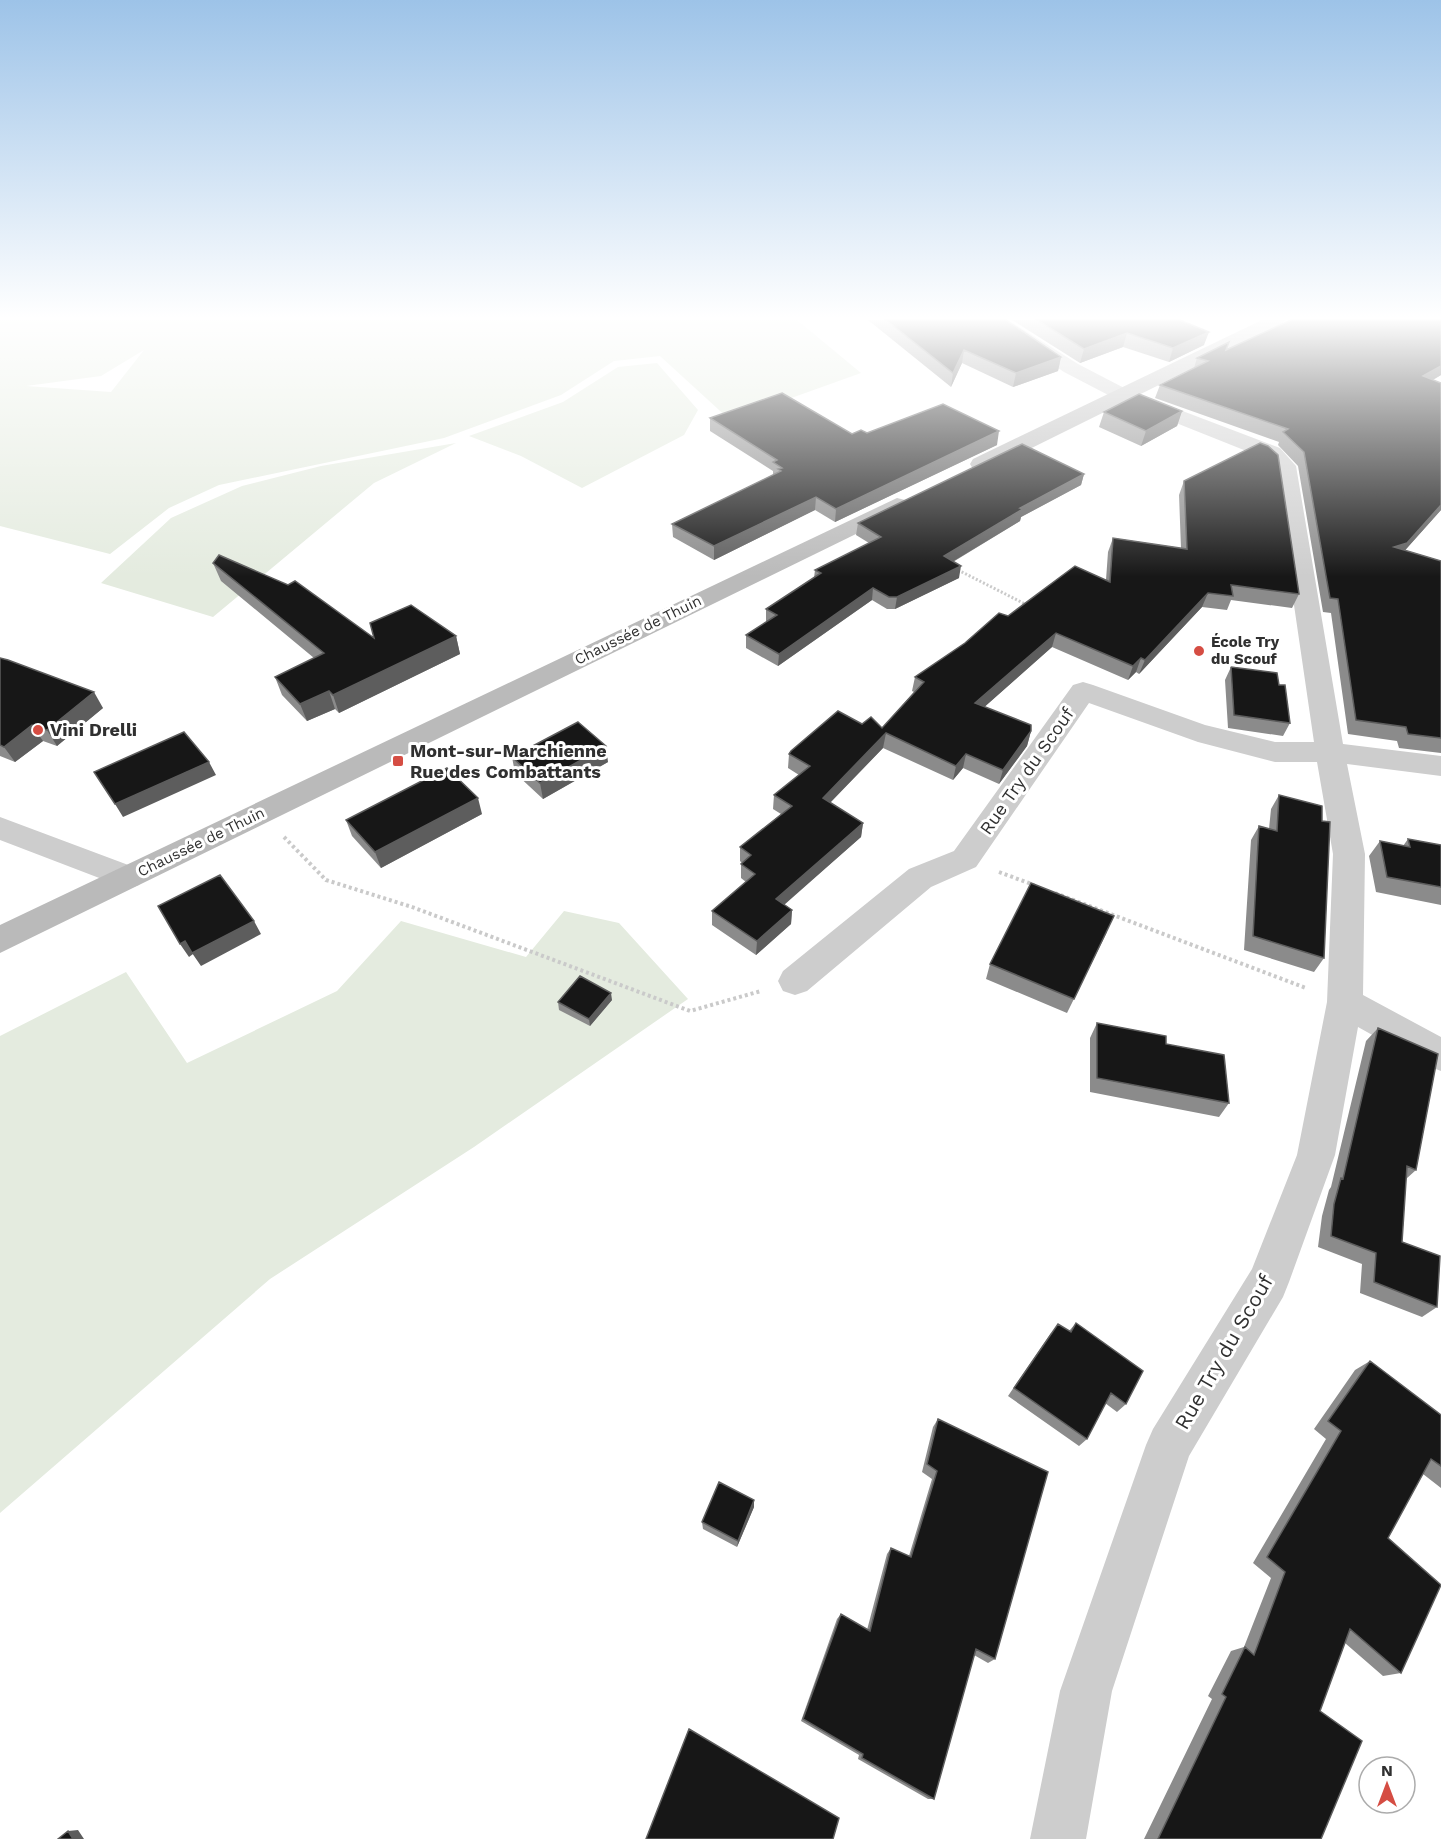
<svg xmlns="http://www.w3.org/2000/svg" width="1441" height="1839" viewBox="0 0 1441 1839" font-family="'Work Sans',sans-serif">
<rect width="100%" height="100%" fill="#fff"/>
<path fill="#e4ebdf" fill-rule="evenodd" d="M 0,320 L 797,320 L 861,373 L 730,420 L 660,356 L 614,361 L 561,395 L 444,438 L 219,485 L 169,508 L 110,554 L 0,526 ZM 144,350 L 111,392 L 26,386 L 101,376 Z
M 657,363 L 698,410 L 684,435 L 582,488 L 521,456 L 469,436 L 563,402 L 618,367 Z
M 456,443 L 374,483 L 213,617 L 101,583 L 171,518 L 242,486 L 321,466 Z
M 564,911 L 619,923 L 688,999 L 474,1147 L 270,1279 L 0,1513 L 0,1036 L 126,972 L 187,1063 L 337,991 L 401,921 L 526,957 Z"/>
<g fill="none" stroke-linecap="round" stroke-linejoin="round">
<path stroke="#cacaca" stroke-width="3" stroke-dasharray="2 2" stroke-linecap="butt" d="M 958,570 L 1029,606"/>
<path stroke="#cacaca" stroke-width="4" stroke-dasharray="3 3" stroke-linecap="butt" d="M 284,837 L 326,880 L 412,907 L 690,1011 L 761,991
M 999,872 L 1034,885
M 1055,893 L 1306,988"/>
<path fill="#cdcdcd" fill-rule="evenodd" d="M 987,320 L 1008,320 L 1078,364 L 1130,391 L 1280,448 L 1296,466 L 1343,744 L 1441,756 L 1441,776 L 1347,764 L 1365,854 L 1363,995 L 1441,1037 L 1441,1071 L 1428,1066 L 1358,1027 L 1335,1155 L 1289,1282 L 1283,1297 L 1189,1456 L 1112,1691 L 1086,1839 L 1030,1839 L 1060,1691 L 1146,1445 L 1153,1429 L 1252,1269 L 1297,1155 L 1327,1002 L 1333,854 L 1317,762 L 1275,762 L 1198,742 L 1089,703 L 976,867 L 931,887 L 807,991 L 795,995 L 783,991 L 778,981 L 783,971 L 909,869 L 954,851 L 1073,685 L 1083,682 L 1093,685 L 1205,725 L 1275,742 L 1314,742 L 1274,468 L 1264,458 L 1116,399 L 1064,372 Z
M 0,817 L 139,869 L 144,877 L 139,885 L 128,889 L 0,840 Z"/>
<path fill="#bababa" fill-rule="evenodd" d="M 1262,320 L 1285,320 L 1282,324 L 989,469 L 981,470 L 973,469 L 970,464 L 973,459 Z
M 897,498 L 905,500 L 908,505 L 905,510 L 0,953 L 0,925 Z"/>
</g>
<path fill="#8b8b8b" d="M 868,320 L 1006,320 L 1061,357 L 1058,371 L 1013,387 L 962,363 L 951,387 Z
M 1012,320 L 1180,320 L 1204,345 L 1169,362 L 1123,347 L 1080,363 Z
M 1441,320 L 1441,375 L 1433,380 L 1441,383 L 1441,510 L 1405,550 L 1441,561 L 1441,753 L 1399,748 L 1397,741 L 1348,734 L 1331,613 L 1323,612 L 1298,466 L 1278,445 L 1279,442 L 1155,398 L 1160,385 L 1194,368 L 1197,358 L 1226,350 Z
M 1182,411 L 1177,426 L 1141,446 L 1099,427 L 1104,412 Z
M 710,418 L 852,434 L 867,433 L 997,445 L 835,522 L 815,510 L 714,560 L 673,537 L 672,524 L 773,475 L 773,471 L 710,431 Z
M 1084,474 L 1081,485 L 1021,517 L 1020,521 L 953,562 L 959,578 L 895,609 L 887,609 L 872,600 L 778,666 L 746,648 L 746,635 L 766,622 L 766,609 L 814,578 L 815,570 L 869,543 L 856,535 L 858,523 Z
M 1184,481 L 1299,594 L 1292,608 L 1231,600 L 1227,610 L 1202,607 L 1139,674 L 1136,672 L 1128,680 L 1052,647 L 984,707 L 1031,731 L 1027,746 L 999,784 L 963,768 L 953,780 L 883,748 L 830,803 L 863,823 L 861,837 L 784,904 L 792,910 L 791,924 L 756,955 L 712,925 L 712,911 L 746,882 L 741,878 L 741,864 L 742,863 L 740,861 L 740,847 L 781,814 L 773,809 L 774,795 L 799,775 L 788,768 L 789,754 L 862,724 L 882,728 L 914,692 L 912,691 L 915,677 L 1008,616 L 1106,580 L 1108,552 L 1113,538 L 1181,548 L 1179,495 Z
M 213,563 L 374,638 L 456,636 L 460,654 L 339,713 L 335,709 L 307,721 L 282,695 L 275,677 L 314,658 L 221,581 Z
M 0,658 L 103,708 L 57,746 L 43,741 L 15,762 L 0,756 Z
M 1231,667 L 1279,685 L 1290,723 L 1283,736 L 1228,728 L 1225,680 Z
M 512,757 L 608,762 L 543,799 L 515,773 Z
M 1279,795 L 1322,821 L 1324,958 L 1314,972 L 1244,950 L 1251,840 L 1259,826 L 1269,829 L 1271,809 Z
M 482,814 L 381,868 L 352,836 L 346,820 Z
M 1408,839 L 1441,845 L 1441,905 L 1376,892 L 1369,856 L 1380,841 L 1403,846 Z
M 1107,932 L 1067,1013 L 986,979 L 990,964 Z
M 612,1000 L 590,1026 L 559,1010 L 558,1002 Z
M 1097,1023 L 1166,1044 L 1229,1103 L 1219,1117 L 1090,1092 L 1090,1038 Z
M 1378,1028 L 1416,1170 L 1406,1179 L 1402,1242 L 1437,1307 L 1422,1317 L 1360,1293 L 1362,1264 L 1318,1247 L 1322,1216 L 1329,1190 L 1331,1187 L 1366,1041 Z
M 1076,1323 L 1126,1404 L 1117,1412 L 1105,1403 L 1087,1439 L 1079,1446 L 1008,1396 L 1051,1333 L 1069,1331 Z
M 1370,1361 L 1441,1415 L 1441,1488 L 1423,1474 L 1388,1538 L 1401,1673 L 1383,1676 L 1345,1643 L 1320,1711 L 1321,1839 L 1144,1839 L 1212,1699 L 1208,1696 L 1231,1651 L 1244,1647 L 1271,1578 L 1253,1563 L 1326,1439 L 1314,1429 L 1355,1370 Z
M 938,1419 L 995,1659 L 988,1663 L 974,1655 L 934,1799 L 928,1799 L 858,1759 L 859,1755 L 801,1721 L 837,1619 L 841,1614 L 867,1630 L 887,1554 L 891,1548 L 909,1556 L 932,1479 L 922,1472 L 933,1427 Z
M 754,1500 L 754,1507 L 737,1547 L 703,1529 L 702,1522 Z"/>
<path fill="#5d5d5d" d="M 1209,332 L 1204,345 L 1169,362 L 1173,348 Z
M 1127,333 L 1123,347 L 1080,363 L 1084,349 Z
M 964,350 L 962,363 L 951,387 L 953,373 Z
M 1061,357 L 1058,371 L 1013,387 L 1016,373 Z
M 1441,366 L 1441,375 L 1417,389 L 1423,376 Z
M 1182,411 L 1177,426 L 1141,446 L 1146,431 Z
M 999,431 L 997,445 L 835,522 L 836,509 Z
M 1084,474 L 1081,485 L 1021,517 L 1020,521 L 942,568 L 944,556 L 1020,508 Z
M 816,497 L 815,510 L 714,560 L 714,546 Z
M 1441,505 L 1441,510 L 1400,556 L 1394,547 Z
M 961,566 L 959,578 L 895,609 L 897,597 Z
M 873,588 L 872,600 L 778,666 L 779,654 Z
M 1208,593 L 1202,607 L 1139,674 L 1145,660 Z
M 1056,633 L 1052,647 L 972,718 L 975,703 Z
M 456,636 L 460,654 L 339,713 L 333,695 Z
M 1141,658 L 1136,672 L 1128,680 L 1133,666 Z
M 329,691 L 335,709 L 307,721 L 300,704 Z
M 94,692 L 103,708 L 57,746 L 47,730 Z
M 32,725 L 43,741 L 15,762 L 4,747 Z
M 1031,731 L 1027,746 L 999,784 L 1003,770 Z
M 886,733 L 883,748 L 821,812 L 823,798 Z
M 606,746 L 608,762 L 543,799 L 540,783 Z
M 966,754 L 963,768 L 953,780 L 956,766 Z
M 209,762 L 216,775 L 123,817 L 115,804 Z
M 478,798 L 482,814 L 381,868 L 375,852 Z
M 863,823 L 861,837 L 775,913 L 776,899 Z
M 792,910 L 791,924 L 756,955 L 757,941 Z
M 254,921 L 261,934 L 201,966 L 192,953 Z
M 185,941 L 193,954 L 189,957 L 180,944 Z
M 611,993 L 612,1000 L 590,1026 L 589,1019 Z
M 754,1500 L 754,1507 L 737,1547 L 738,1541 Z
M 78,1830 L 84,1839 L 73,1839 L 68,1831 Z"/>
<path fill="#171717" stroke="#5d5d5d" stroke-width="1.5" d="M 886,320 L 1006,320 L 1061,357 L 1016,373 L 964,350 L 953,373 Z
M 1037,320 L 1180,320 L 1209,332 L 1173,348 L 1127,333 L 1084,349 Z
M 1291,320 L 1441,320 L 1441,366 L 1423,376 L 1441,383 L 1441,505 L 1407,543 L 1394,547 L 1441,561 L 1441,738 L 1408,734 L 1406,727 L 1356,720 L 1338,599 L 1330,598 L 1304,452 L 1283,432 L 1288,429 L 1160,385 L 1208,361 L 1197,358 L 1229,342 L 1226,350 Z
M 782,393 L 852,434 L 861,430 L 867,433 L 943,404 L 999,431 L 836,509 L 816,497 L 714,546 L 672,524 L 781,471 L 778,469 L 782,468 L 773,462 L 777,460 L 710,418 Z
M 1139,394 L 1182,411 L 1146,431 L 1104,412 Z
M 1260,443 L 1268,446 L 1278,455 L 1299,594 L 1231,585 L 1233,596 L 1208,593 L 1145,660 L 1141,658 L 1133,666 L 1056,633 L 975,703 L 1031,725 L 1031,731 L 1003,770 L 966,754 L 956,766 L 886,733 L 823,798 L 863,823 L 776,899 L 792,910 L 757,941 L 712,911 L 755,874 L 741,864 L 751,855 L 740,847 L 792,806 L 774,795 L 810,766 L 789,754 L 791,751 L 838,711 L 862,724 L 871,717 L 882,728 L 924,682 L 915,677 L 965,643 L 999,613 L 1008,616 L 1075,566 L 1110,582 L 1113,538 L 1187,549 L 1184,481 Z
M 1022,444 L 1084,474 L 1020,508 L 1023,509 L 944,556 L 961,566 L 897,597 L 889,597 L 873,588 L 779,654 L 746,635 L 777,615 L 766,609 L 821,573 L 815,570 L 881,537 L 858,523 Z
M 219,555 L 288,585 L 295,581 L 374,638 L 370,623 L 411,605 L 456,636 L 333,695 L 329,691 L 300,704 L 275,677 L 324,653 L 213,563 Z
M 0,658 L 8,660 L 94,692 L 47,730 L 32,725 L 4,747 L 0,745 Z
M 1231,667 L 1277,673 L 1279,685 L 1285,685 L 1290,723 L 1234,715 Z
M 578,722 L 606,746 L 540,783 L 512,757 Z
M 184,732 L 209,762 L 115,804 L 94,772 Z
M 447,768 L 478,798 L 375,852 L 346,820 Z
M 1279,795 L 1322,806 L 1322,821 L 1330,822 L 1324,958 L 1253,936 L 1259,826 L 1277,831 Z
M 1408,839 L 1441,845 L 1441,887 L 1387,877 L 1380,841 L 1410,847 Z
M 220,875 L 254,921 L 192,953 L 185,941 L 180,944 L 158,906 Z
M 1031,883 L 1114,916 L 1074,999 L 990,964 Z
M 580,976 L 611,993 L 589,1019 L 558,1002 Z
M 1097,1023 L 1166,1036 L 1166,1044 L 1224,1055 L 1229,1103 L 1097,1078 Z
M 1378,1028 L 1438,1054 L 1416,1170 L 1407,1166 L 1402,1242 L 1440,1256 L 1437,1307 L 1374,1282 L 1376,1253 L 1331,1236 L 1334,1204 L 1341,1178 L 1343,1179 Z
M 1076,1323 L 1143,1371 L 1126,1404 L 1111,1393 L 1087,1439 L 1014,1388 L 1058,1324 L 1071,1332 Z
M 1370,1361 L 1441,1415 L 1441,1466 L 1431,1459 L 1388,1538 L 1441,1585 L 1401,1673 L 1350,1629 L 1320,1711 L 1362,1741 L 1321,1839 L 1158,1839 L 1226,1697 L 1222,1694 L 1245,1647 L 1254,1655 L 1285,1572 L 1267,1557 L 1341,1431 L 1328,1421 Z
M 938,1419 L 1048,1472 L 995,1659 L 976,1649 L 934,1799 L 862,1758 L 863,1754 L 803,1719 L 841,1614 L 870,1631 L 891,1548 L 911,1557 L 937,1471 L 927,1464 Z
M 719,1482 L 754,1500 L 738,1541 L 702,1522 Z
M 689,1729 L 839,1818 L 833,1839 L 646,1839 Z
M 68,1831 L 73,1839 L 58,1839 Z"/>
<linearGradient id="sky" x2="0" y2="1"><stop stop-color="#9dc3e8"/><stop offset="0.55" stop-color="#fff"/><stop offset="1" stop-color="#fff" stop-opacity="0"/></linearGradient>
<rect width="1441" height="577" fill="url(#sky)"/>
<g fill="#d54d43" stroke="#fff" stroke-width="2">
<circle cx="1199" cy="651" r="6"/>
<circle cx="38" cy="730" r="6"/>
<rect x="392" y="755" width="12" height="12" rx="3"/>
</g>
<g text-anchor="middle" stroke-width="6" stroke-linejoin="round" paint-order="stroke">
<g font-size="15" fill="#303030" stroke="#fff">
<text transform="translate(638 630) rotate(-26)" y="5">Chaussée de Thuin</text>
<text transform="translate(201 842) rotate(-26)" y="5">Chaussée de Thuin</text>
</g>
<g font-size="15" font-weight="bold" fill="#303030" stroke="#fff" text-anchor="start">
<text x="1211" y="647">École Try<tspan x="1211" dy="17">du Scouf</tspan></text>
</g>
<g font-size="18" font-weight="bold" fill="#303030" stroke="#fff" text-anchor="start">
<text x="50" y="736">Vini Drelli</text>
<text x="410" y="757">Mont-sur-Marchienne<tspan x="410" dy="21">Rue des Combattants</tspan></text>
</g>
<g font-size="18" fill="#303030" stroke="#fff">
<text transform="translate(1027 771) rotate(-55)" y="6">Rue Try du Scouf</text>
</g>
<g font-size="21" fill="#303030" stroke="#fff">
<text transform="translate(1224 1352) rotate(-60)" y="7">Rue Try du Scouf</text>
</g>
</g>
<g transform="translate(1387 1785)"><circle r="28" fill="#ffffff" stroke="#acacac" stroke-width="1.5"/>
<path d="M0-4.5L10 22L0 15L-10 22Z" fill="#d54d43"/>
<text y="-9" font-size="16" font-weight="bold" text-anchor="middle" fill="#303030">N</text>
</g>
</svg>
